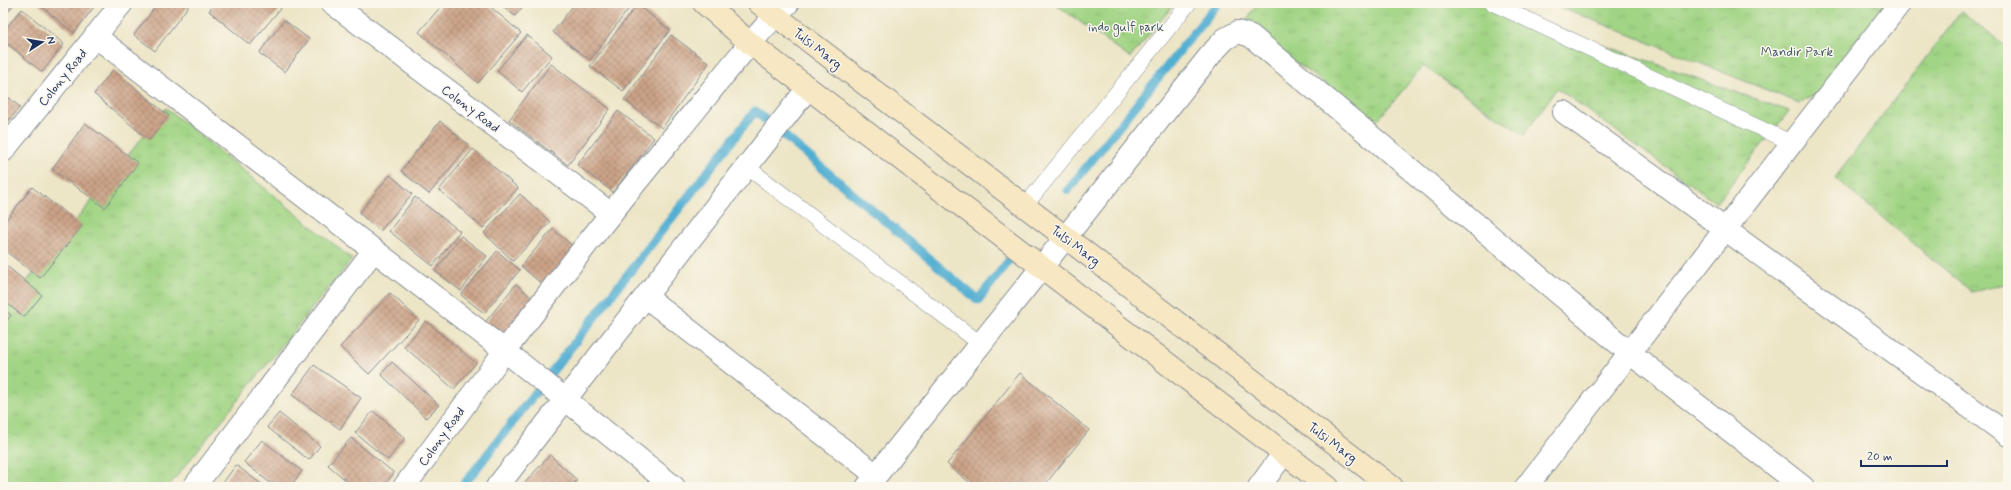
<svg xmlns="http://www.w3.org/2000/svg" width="2011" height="490" viewBox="0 0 2011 490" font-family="Mynerve,sans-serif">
<defs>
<pattern id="grass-tufts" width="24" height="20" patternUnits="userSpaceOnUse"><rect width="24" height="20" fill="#a1d484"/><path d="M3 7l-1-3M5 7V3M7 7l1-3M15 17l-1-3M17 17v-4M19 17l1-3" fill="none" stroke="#8ab674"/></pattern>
<pattern id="building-cross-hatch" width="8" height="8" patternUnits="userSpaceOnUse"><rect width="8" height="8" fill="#cca387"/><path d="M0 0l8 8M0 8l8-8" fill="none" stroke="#a58572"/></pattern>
</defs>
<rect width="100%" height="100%" fill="#fbf7ec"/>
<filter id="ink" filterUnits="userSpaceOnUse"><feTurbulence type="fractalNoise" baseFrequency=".025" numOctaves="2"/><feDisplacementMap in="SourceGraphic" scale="8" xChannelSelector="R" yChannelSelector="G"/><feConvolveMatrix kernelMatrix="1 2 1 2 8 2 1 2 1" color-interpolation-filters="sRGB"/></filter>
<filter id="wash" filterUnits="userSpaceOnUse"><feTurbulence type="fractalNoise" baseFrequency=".012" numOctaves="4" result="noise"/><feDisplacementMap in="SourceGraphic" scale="16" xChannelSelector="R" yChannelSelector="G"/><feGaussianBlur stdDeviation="0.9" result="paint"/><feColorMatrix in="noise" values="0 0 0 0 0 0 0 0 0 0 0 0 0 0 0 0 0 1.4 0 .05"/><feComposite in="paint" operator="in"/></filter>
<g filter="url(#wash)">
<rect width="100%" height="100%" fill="#ece5c6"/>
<path fill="url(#grass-tufts)" stroke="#5e8271" d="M 1054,3 L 1175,3 L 1130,58 Z
M 1258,3 L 1485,3 L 1789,111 L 1716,203 L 1557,88 L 1524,135 L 1423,66 L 1377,121 L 1243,25 Z
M 1551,3 L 1898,3 L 1834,85 L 1799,103 Z
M 1961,11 L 2008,48 L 2008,283 L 1972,292 L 1835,178 Z
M 166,108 L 352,259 L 168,487 L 3,487 L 3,311 Z"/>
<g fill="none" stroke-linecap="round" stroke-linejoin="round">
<path stroke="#52afd1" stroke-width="9" d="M 1068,190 L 1218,3
M 462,487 L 755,111 L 978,300 L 1011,258"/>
</g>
<g id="blocks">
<path fill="url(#building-cross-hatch)" d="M 3,3 L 15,3 L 7,13 L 3,10 Z
M 37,3 L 88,3 L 94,7 L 74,33 Z
M 158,3 L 187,3 L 189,5 L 155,51 L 134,35 Z
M 215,3 L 285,3 L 250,45 L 209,11 Z
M 444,3 L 486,3 L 521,33 L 478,83 L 419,32 Z
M 500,3 L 526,3 L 515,16 Z
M 575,3 L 633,3 L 590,60 L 553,32 Z
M 637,5 L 670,30 L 623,91 L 590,66 Z
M 22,9 L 64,44 L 42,72 L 3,40 L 3,32 Z
M 284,20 L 309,39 L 285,72 L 259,53 Z
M 527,35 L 552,56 L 522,92 L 497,71 Z
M 671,35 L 709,63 L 662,128 L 624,100 Z
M 551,64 L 610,109 L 568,165 L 509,120 Z
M 113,70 L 169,116 L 149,140 L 94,94 Z
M 3,93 L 20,107 L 3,128 Z
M 618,111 L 654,138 L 613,192 L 577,165 Z
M 440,121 L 469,145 L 429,194 L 401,171 Z
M 85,123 L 138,163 L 105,208 L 52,169 Z
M 473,149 L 518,188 L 483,228 L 439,190 Z
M 390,175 L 412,194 L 380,231 L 359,213 Z
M 32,187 L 82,226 L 40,278 L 3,249 L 3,224 Z
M 520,194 L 550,222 L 513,261 L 484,233 Z
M 415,197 L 460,231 L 433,266 L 389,231 Z
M 553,229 L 575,248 L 543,285 L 521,266 Z
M 461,236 L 487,256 L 461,291 L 435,271 Z
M 497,251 L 520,270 L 484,313 L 461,295 Z
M 3,263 L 42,295 L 24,317 L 3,300 Z
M 516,284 L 536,301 L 503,342 L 483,325 Z
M 390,293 L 419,320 L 369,374 L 340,347 Z
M 3,309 L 11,315 L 3,326 Z
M 426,321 L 476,363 L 454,389 L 404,347 Z
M 392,362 L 439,405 L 426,418 L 381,374 Z
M 314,365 L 361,398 L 340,429 L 292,395 Z
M 1020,373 L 1089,430 L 1043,487 L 975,487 L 947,464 Z
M 373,411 L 405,438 L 388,460 L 355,433 Z
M 279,413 L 320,446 L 309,460 L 267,427 Z
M 351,438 L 394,473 L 383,487 L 354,487 L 328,465 Z
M 262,440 L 302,471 L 290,487 L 275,487 L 244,462 Z
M 550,455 L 577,480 L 571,487 L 521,487 Z
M 236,465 L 265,487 L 228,487 L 223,483 Z"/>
</g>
</g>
<g filter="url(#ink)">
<use href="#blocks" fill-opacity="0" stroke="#848a92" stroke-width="1"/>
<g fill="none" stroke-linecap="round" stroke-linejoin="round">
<defs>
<path id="lane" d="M 1492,3 L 1792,143
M 747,167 L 981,344
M 1024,207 L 1189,3"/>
<path id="street" d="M 332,3 L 610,213
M 95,36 L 504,350 L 674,487
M 1564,112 L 2008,435
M 3,151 L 122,3
M 646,297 L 876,475
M 194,487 L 374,250
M 404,487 C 493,366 582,246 679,130 C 714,88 748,42 788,3
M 497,487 L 808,88
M 867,487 L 1212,53 L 1225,39 L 1238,32 L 1251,36 L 1630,353 L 1803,487
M 1259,487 L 1284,453
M 1526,487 L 1900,3"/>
<path id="secondary" d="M 704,3 L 751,44 L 1328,487
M 759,3 L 1392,487"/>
</defs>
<use href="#lane" stroke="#848a92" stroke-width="16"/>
<use href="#street" stroke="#848a92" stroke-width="24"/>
<use href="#secondary" stroke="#848a92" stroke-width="24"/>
<use href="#lane" stroke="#fff" stroke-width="15"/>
<use href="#street" stroke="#fff" stroke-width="22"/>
<use href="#secondary" stroke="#f7e8c3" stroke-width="22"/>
</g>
</g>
<g text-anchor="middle" stroke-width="3" stroke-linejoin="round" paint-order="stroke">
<g font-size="13" fill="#3c5868" stroke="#fbf7ec">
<text x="1126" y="31">indo gulf park</text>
<text x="1797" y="56">Mandir Park</text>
</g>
<g font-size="13" fill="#1b2f5e" stroke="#fbf7ec">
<text transform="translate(818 48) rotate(38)" y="5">Tulsi Marg</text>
<text transform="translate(62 77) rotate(-51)" y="5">Colony Road</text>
<text transform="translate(471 108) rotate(37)" y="5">Colony Road</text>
<text transform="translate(1076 245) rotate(37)" y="5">Tulsi Marg</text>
<text transform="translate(441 436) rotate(-54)" y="5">Colony Road</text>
<text transform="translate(1333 442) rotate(37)" y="5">Tulsi Marg</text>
</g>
</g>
<rect width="2011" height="490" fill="none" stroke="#fbf7ec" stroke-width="16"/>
<g transform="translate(42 42) rotate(78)" stroke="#fbf7ec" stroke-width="3" paint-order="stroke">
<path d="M0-3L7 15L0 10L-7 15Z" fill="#1b2f5e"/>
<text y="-6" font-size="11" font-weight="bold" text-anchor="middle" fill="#1b2f5e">N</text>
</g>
<path d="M1861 460v6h86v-6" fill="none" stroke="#1b2f5e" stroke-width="2"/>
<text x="1867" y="460" font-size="12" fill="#1b2f5e" stroke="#fbf7ec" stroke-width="3" paint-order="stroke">20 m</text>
</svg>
